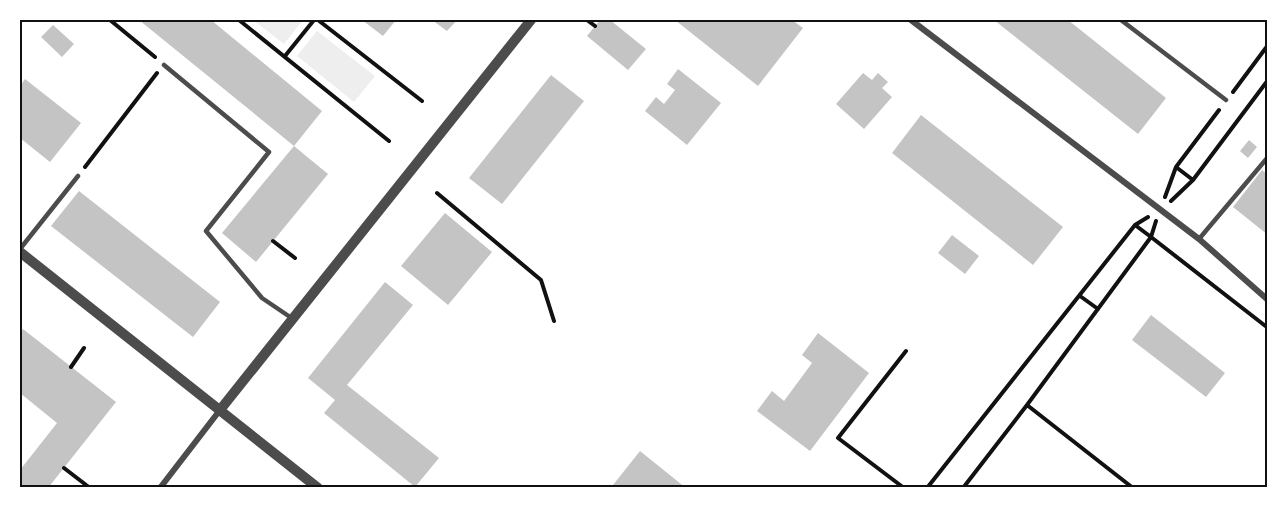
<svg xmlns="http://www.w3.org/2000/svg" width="1287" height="507" viewBox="0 0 1287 507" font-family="Barlow,sans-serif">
<rect width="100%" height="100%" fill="#fff"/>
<path fill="#eee" d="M 253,20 L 303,20 L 284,44 Z
M 317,31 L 375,76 L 354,102 L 297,56 Z"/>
<path fill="#c4c4c4" d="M 139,20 L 211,20 L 322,111 L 294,146 Z
M 362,20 L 396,20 L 383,36 Z
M 432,20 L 457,20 L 447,31 Z
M 600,20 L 610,20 L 646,49 L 628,70 L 587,36 Z
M 675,20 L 792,20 L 803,28 L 758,86 Z
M 994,20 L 1068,20 L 1166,98 L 1138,134 Z
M 53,25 L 74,44 L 62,57 L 41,37 Z
M 678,69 L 721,103 L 687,145 L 645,111 L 656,97 L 664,104 L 675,90 L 667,84 Z
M 863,73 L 872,80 L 878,73 L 888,82 L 882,88 L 892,97 L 864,129 L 836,104 Z
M 551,75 L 584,101 L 502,204 L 469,178 Z
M 25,79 L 81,123 L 50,162 L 20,138 L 20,86 Z
M 921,115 L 1063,227 L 1033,265 L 892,153 Z
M 1249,140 L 1257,147 L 1248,158 L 1240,151 Z
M 294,146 L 328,174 L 256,262 L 222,233 Z
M 1262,170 L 1268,175 L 1268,235 L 1233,207 Z
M 79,191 L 220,302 L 193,337 L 51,226 Z
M 445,213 L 492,252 L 448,305 L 401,266 Z
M 952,235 L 979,256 L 965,274 L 938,253 Z
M 385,282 L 413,305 L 347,385 L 439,458 L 415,487 L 324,413 L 335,400 L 308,378 Z
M 1151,315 L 1225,373 L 1206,397 L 1132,340 Z
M 23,329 L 116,402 L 48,488 L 20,488 L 20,470 L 57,423 L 20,393 L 20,333 Z
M 818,333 L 869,373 L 810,451 L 757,411 L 772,391 L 784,401 L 812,363 L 802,355 Z
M 640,451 L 686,488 L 615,488 L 613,485 Z"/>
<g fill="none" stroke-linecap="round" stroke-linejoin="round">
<path stroke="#111" stroke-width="4" d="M 110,20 L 155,57
M 239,20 L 389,141
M 318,20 L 422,101
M 587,20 L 595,26
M 285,56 L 314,20
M 1233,92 L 1268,45
M 85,167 L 157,73
M 1176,167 L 1193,180
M 437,193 L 541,280 L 554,321
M 1165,197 L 1176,167 L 1219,110
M 1171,201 L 1193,180 L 1268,80
M 1156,221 L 1151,237 L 1268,328
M 273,241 L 295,258
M 1080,296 L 1098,309
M 71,367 L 84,348
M 1027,405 L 1133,488
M 64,468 L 90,488
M 904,488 L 838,438 L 906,351
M 927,488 L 1135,225 L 1148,217
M 963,488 L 1027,405 L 1151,237 L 1135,225"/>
<path stroke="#4c4c4c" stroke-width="4.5" d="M 1121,20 L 1226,100
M 164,65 L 269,152 L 206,231 L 262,298 L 293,319
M 1199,239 L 1268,157
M 20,249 L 78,176"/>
<path stroke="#4c4c4c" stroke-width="6" d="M 911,20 L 1199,239 L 1268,300
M 160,488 L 220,410"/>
<path stroke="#4c4c4c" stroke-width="10" d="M 20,252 L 318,488
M 220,410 L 531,20"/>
</g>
<rect width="1287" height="507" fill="none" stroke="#ffffff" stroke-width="42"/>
<rect x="21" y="21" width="1245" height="465" fill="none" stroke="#111" stroke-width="2"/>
</svg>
